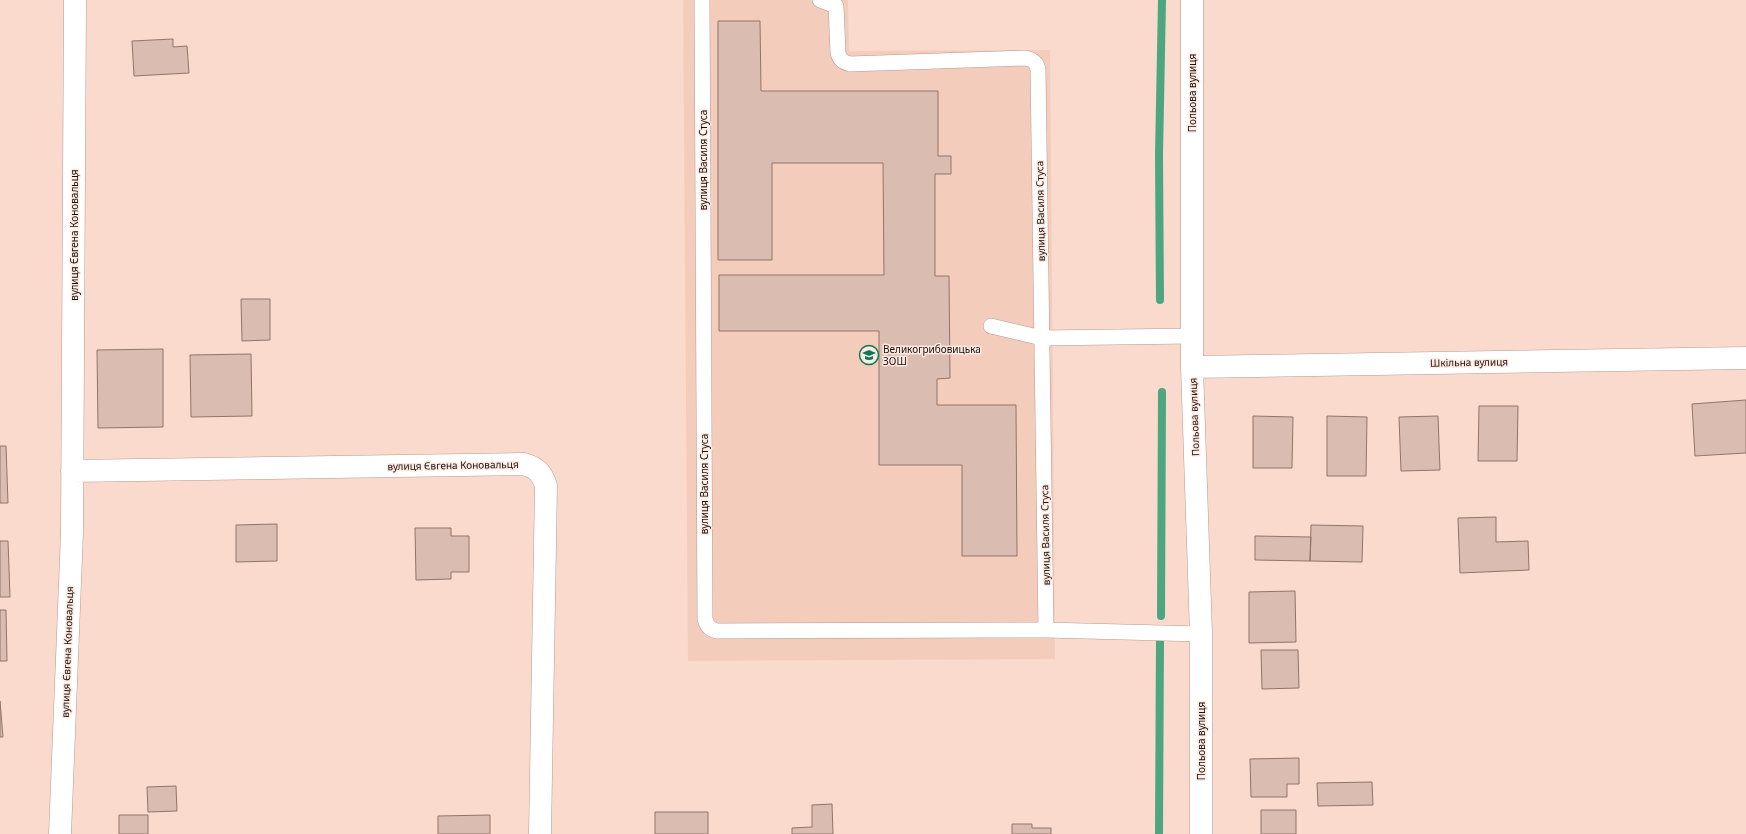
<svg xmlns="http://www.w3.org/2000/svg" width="1746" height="834" viewBox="0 0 1746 834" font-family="'Noto Sans',sans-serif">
<rect width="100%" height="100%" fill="#f9dacd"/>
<path fill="#f3ccbc" d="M 683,0 L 848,0 L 849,51 L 1050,50 L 1055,659 L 688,661 Z"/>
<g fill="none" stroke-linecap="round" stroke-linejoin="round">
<path stroke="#4ea681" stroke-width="8" d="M 1160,300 L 1159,155 L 1162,0
M 1161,616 L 1162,392
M 1159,834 L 1160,639"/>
</g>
<path fill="#dbbcb0" stroke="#917569" d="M 718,21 L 760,21 L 761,91 L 938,91 L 938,156 L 951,156 L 951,174 L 935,174 L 935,276 L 949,276 L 950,378 L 937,379 L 937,405 L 1016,405 L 1017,556 L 962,556 L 962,465 L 879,465 L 879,331 L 719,331 L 719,275 L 884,275 L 883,163 L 772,163 L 772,260 L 718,260 Z
M 173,39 L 173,47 L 187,46 L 189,73 L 134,76 L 132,41 Z
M 241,299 L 270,299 L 270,340 L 242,341 Z
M 163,349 L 163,427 L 98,428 L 97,350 Z
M 251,354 L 252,416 L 191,417 L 190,355 Z
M 1746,400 L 1746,453 L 1695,456 L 1692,404 Z
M 1479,406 L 1518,406 L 1517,461 L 1478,461 Z
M 1253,416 L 1293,417 L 1292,468 L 1253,468 Z
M 1327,416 L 1367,417 L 1366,476 L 1327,476 Z
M 1438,416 L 1440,470 L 1401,471 L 1399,417 Z
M 0,446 L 6,446 L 8,503 L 0,503 Z
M 1496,517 L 1496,542 L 1528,541 L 1529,570 L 1460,573 L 1458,518 Z
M 277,524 L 277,561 L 236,562 L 236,525 Z
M 1311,525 L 1363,526 L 1362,562 L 1310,561 Z
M 415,528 L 451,528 L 451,536 L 469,536 L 469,572 L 451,572 L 451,579 L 416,580 Z
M 1255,536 L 1311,537 L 1310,561 L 1255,560 Z
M 0,541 L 8,541 L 10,597 L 0,597 Z
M 1295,591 L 1296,642 L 1249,643 L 1249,592 Z
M 0,610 L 6,610 L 7,661 L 0,661 Z
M 1261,650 L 1298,650 L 1299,688 L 1262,689 Z
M 0,701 L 3,737 L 0,737 Z
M 1299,758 L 1299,784 L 1287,784 L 1287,797 L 1251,797 L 1250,759 Z
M 1372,782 L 1373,805 L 1318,806 L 1317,783 Z
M 176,786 L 177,811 L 148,812 L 147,787 Z
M 832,804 L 833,834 L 792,834 L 792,828 L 812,827 L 812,805 Z
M 1261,810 L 1296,810 L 1296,834 L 1261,834 Z
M 655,812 L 708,812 L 708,834 L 655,834 Z
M 119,815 L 148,815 L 148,834 L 119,834 Z
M 490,815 L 490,834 L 438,834 L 438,816 Z
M 1012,824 L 1032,824 L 1032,828 L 1051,828 L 1051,834 L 1012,834 Z"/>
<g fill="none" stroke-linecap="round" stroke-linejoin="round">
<defs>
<path id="lane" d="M 702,0 L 705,619 C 707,626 709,629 717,631 L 1046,630 L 1201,634
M 820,0 L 836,6 L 838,53 C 840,60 843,62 850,64 L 1026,58 C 1034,60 1037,63 1038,70 L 1046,630
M 991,326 L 1042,338 L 1192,336"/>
<path id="street" d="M 1192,0 L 1192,367 L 1201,634 L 1201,834
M 1192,367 L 1746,358
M 72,471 L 524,464 C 537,468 542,473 546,486 L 540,834
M 60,834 L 72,532 L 75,0"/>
</defs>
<use href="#lane" stroke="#b89a8f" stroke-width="16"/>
<use href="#street" stroke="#b89a8f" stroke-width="23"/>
<use href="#lane" stroke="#fff" stroke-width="15"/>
<use href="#street" stroke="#fff" stroke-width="22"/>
</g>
<defs>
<symbol id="school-ring" viewBox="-11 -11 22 22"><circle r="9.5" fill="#fdeae2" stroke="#067a56" stroke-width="1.5"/><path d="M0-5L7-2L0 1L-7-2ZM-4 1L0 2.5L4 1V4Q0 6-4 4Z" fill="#067a56"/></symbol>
</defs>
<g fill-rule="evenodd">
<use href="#school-ring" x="858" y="344" width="22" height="22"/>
</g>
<g text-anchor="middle" stroke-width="3" stroke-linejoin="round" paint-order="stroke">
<g font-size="10" fill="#190f0a" stroke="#fdeae2">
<text transform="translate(1192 93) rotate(-90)" y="4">Польова вулиця</text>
<text transform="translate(703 160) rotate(-90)" y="4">вулиця Василя Стуса</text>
<text transform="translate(1040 211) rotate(-91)" y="4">вулиця Василя Стуса</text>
<text transform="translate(74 235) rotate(-90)" y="4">вулиця Євгена Коновальця</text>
<text transform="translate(1469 362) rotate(-1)" y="4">Шкільна вулиця</text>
<text transform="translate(1194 417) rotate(-92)" y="4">Польова вулиця</text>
<text transform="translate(453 465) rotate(-1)" y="4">вулиця Євгена Коновальця</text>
<text transform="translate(704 484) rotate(-90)" y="4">вулиця Василя Стуса</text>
<text transform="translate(1045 535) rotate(-91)" y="4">вулиця Василя Стуса</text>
<text transform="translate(67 652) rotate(-88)" y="4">вулиця Євгена Коновальця</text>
<text transform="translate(1201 741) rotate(-90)" y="4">Польова вулиця</text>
</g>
<g font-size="10" fill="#190f0a" stroke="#fdeae2" text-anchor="start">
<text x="883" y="353">Великогрибовицька<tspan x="883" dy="12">ЗОШ</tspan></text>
</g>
</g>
</svg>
